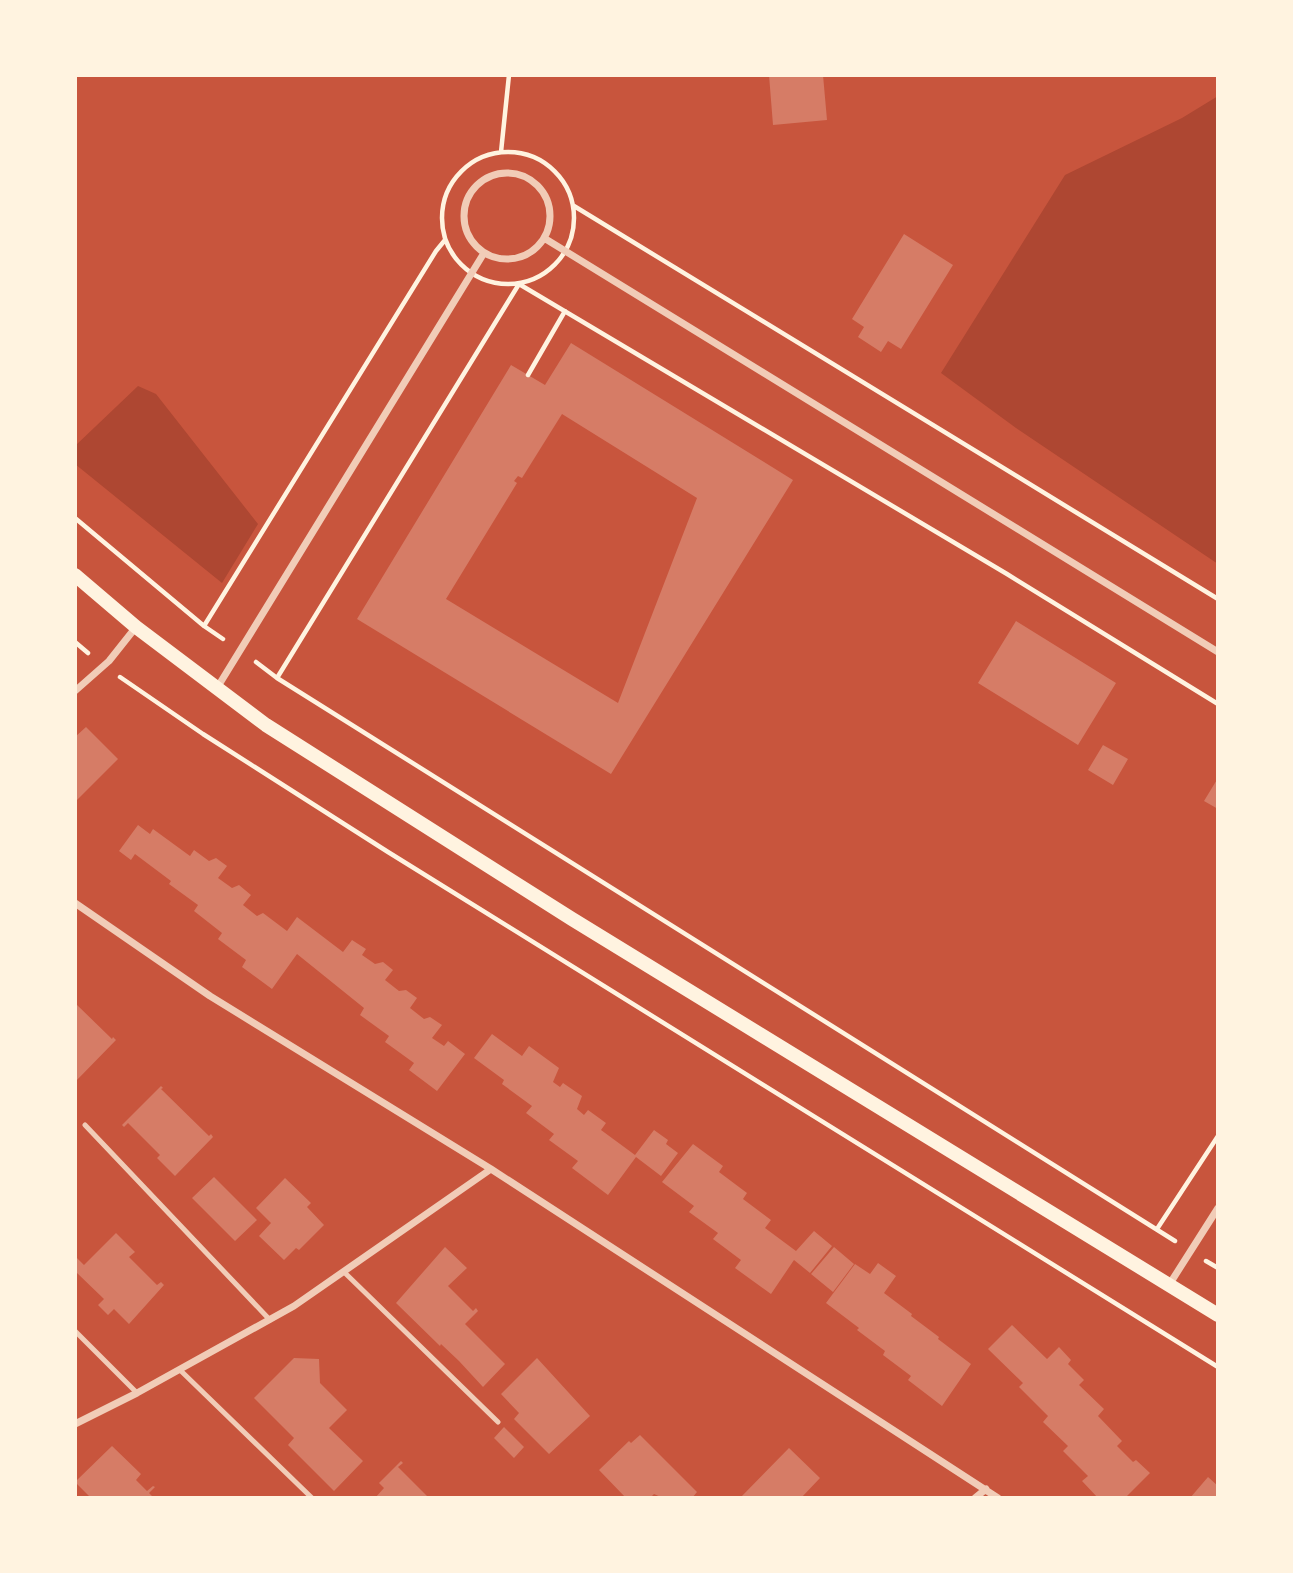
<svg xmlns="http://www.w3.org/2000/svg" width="1293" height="1573" viewBox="0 0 1293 1573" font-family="'PT Serif',serif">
<rect width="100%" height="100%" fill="#c8553d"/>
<path fill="#ae4732" d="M 1218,96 L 1218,564 L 1016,428 L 941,373 L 1065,175 L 1182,118 Z
M 138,386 L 156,394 L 258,524 L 222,583 L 75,464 L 75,446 Z"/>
<path fill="#d67c66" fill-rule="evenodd" d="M 769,75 L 823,75 L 827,120 L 773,125 Z
M 904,234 L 953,265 L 901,349 L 888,341 L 881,352 L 858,337 L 864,327 L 852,319 Z
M 571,343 L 793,480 L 611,774 L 357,619 L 511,365 L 545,385 ZM 562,414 L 697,498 L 618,703 L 446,599 L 517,483 L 514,481 L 518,476 L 522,478 Z
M 1016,621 L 1116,683 L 1078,745 L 978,683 Z
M 86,727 L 118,759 L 75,802 L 75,737 Z
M 1103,745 L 1128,759 L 1113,785 L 1088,770 Z
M 1218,778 L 1218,809 L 1204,801 Z
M 138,825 L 150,834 L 153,829 L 190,856 L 194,850 L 209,861 L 216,858 L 227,866 L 218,878 L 232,888 L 239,885 L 251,895 L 243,905 L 257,916 L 263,913 L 287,931 L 297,917 L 343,952 L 352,940 L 366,949 L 362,955 L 375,964 L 383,962 L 393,970 L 385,980 L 399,991 L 406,990 L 417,998 L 410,1008 L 424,1019 L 430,1017 L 442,1025 L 432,1038 L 444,1046 L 448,1041 L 465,1054 L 437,1091 L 409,1070 L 414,1063 L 385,1042 L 389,1036 L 360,1015 L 364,1008 L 297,954 L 272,989 L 242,967 L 246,960 L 218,939 L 222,933 L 194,911 L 198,905 L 169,884 L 171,881 L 135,854 L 131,860 L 119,851 Z
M 75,1003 L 112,1039 L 113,1037 L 116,1040 L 75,1082 Z
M 492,1034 L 522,1056 L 529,1046 L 559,1068 L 553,1082 L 560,1087 L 563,1083 L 582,1096 L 577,1109 L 584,1115 L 588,1110 L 606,1123 L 601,1130 L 635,1155 L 654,1130 L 668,1140 L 666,1144 L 678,1153 L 661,1176 L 636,1157 L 608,1195 L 572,1168 L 578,1161 L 549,1140 L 554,1134 L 526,1113 L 532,1106 L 502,1084 L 504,1080 L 474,1058 Z
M 161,1086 L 163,1088 L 161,1089 L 209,1136 L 211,1134 L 213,1137 L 175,1176 L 157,1158 L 160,1155 L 128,1123 L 124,1127 L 122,1125 Z
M 693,1144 L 723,1166 L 719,1172 L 747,1193 L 743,1199 L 771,1220 L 765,1228 L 796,1251 L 814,1231 L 832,1246 L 810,1273 L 794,1260 L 771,1294 L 735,1268 L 741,1260 L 713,1239 L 718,1233 L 689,1212 L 694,1206 L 662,1182 Z
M 214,1177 L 257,1220 L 235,1241 L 192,1198 Z
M 285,1178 L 311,1203 L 307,1207 L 324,1225 L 299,1250 L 296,1248 L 284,1260 L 259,1236 L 271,1223 L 256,1208 Z
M 116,1233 L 135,1252 L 129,1257 L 157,1285 L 161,1282 L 164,1285 L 129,1324 L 114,1309 L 108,1315 L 98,1305 L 104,1299 L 77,1273 L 75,1275 L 75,1256 L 84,1265 Z
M 445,1247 L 467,1268 L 448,1286 L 473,1311 L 476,1308 L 478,1311 L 465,1324 L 505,1364 L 483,1387 L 459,1361 L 441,1344 L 440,1346 L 396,1303 Z
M 834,1247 L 854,1264 L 833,1292 L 811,1274 Z
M 878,1263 L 896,1276 L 884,1293 L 912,1314 L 911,1316 L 939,1337 L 938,1339 L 971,1364 L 942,1406 L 908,1380 L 911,1376 L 883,1355 L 885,1351 L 857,1330 L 859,1328 L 826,1303 L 855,1264 L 870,1274 Z
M 1012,1325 L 1047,1359 L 1059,1347 L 1071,1360 L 1068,1364 L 1084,1380 L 1079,1385 L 1104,1409 L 1098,1416 L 1122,1441 L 1117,1446 L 1133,1462 L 1136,1460 L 1150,1473 L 1125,1498 L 1098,1498 L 1082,1481 L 1088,1476 L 1063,1451 L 1068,1446 L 1043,1422 L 1048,1416 L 1019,1387 L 1023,1383 L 988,1349 Z
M 294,1358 L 319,1359 L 320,1383 L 347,1410 L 329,1428 L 363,1461 L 334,1491 L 288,1445 L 294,1438 L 254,1398 Z
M 537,1358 L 590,1416 L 549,1454 L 514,1419 L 519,1413 L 501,1394 Z
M 504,1427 L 524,1447 L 514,1458 L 494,1438 Z
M 640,1435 L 697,1492 L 692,1498 L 663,1498 L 654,1494 L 650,1498 L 626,1498 L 599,1470 L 629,1441 L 631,1443 Z
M 112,1446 L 141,1474 L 136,1480 L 147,1491 L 153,1486 L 155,1487 L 149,1493 L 154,1498 L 91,1498 L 75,1482 Z
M 789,1448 L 820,1478 L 801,1498 L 740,1498 Z
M 401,1461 L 403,1463 L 398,1467 L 429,1498 L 375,1498 L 384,1488 L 379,1483 Z
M 1208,1477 L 1218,1486 L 1218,1498 L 1190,1498 Z"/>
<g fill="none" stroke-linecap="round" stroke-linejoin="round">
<path stroke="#fff3e0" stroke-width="4.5" d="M 501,152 L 509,75
M442 218a66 66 0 1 1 132 0a66 66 0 1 1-132 0Z
M 574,206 L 1218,599
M 528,375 L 565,311
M 75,518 L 204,626 L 223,639
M 204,626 L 436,251 L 445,240
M 75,642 L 88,653
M 256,662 L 277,678 L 1175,1241
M 120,677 L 203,734 L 388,852 L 1218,1367
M 277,678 L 519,284 L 1007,574 L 1218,704
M 1157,1229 L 1218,1136
M 1206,1261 L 1218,1268"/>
<path stroke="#f1ccb7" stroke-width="5" d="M 85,1125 L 270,1320
M 344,1272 L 498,1422
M 75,1331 L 137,1393
M 180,1370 L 312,1498"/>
<path stroke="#f1ccb7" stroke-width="7" d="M464 216a43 43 0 1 1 86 0a43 43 0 1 1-86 0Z
M 544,238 L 1218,652
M 217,688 L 484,253
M 75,691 L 109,661 L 136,627
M 75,903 L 210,996 L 491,1169 L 998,1498
M 1169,1285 L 1218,1208
M 75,1424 L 137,1393 L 294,1306 L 491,1169
M 975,1498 L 986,1489"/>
<path stroke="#fff3e0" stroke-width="14" d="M 75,575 L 136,627 L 266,725 L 572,919 L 1218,1315"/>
</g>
<rect width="1293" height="1573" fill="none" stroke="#fff3e0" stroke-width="154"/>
</svg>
